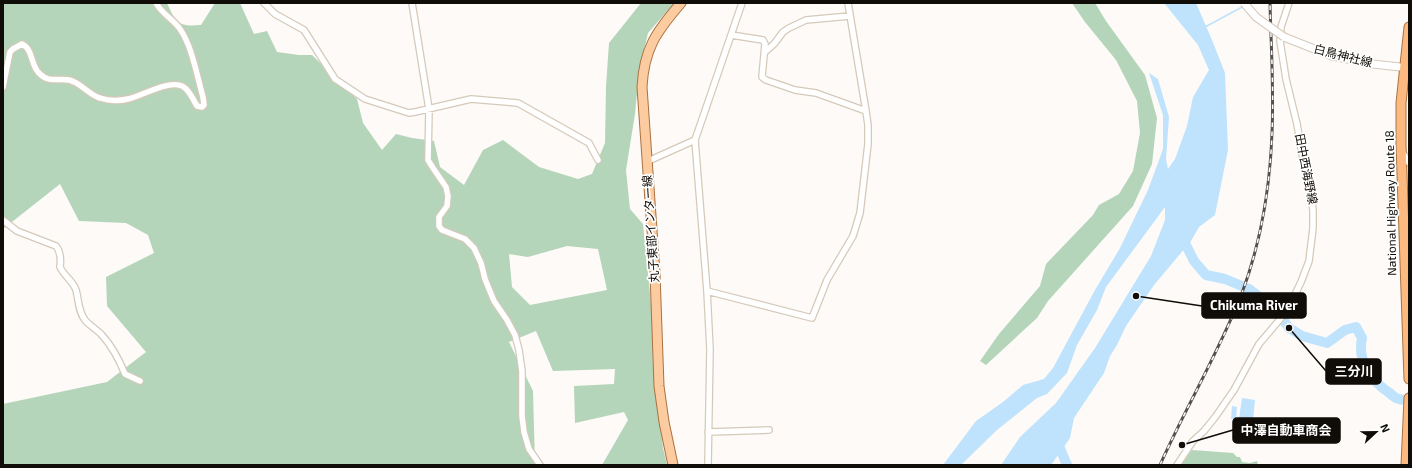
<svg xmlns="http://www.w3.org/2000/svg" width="1412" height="468" viewBox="0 0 1412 468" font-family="'Exo 2','Noto Sans JP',sans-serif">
<rect width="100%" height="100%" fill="#fdfaf7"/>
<path fill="#b4d5b9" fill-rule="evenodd" d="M 3,3 L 167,3 C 176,23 178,27 201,25 L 215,3 L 240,3 L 254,34 L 267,31 L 277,52 L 299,55 L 312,55 L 357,99 L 363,123 L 382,150 L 396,134 L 412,138 L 434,141 L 440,167 L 464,185 L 483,150 L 503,140 L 539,167 L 578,179 L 592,174 L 605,143 L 606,87 L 609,43 L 641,3 L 674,3 L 648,33 L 639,72 L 635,114 L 626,170 L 630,209 L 643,224 L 652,314 L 653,368 L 663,448 L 667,465 L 602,465 L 628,420 L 624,412 L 575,423 L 574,386 L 614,384 L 615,369 L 553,371 L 536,331 L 509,342 L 533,391 L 535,465 L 3,465 L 3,404 L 107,382 L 146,352 L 107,306 L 106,277 L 154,253 L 148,235 L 126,223 L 79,221 L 60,184 L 3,229 ZM 567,246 L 598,249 L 607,290 L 530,305 L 512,287 L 509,254 L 528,257 Z
M 1072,3 L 1095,3 L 1106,21 L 1145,75 L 1157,118 L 1152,164 L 1133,206 L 1048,301 L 1037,318 L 986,365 L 980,361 L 999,334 L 1040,286 L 1046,264 L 1093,215 L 1099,205 L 1119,194 L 1133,171 L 1140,133 L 1137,101 L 1116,60 L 1085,22 Z
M 1192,450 L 1233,453 L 1237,457 L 1240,457 L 1242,462 L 1250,463 L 1257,461 L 1258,465 L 1181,465 Z"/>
<path fill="#bfe3fc" d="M 1164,3 L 1196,3 L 1212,40 L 1225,73 L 1228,150 L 1215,215 L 1199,227 L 1191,241 L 1154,285 L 1126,326 L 1117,345 L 1110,356 L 1104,373 L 1074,418 L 1070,438 L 1051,465 L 1001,465 L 1020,437 L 1056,403 L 1095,348 L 1151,256 L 1165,220 L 1165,207 L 1106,287 L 1097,310 L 1077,345 L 1067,373 L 1047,394 L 1037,398 L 997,430 L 961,465 L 943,465 L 976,421 L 1003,402 L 1023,385 L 1044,379 L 1053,368 L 1095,290 L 1120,248 L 1148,190 L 1163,149 L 1163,115 L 1149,73 L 1158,79 L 1169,117 L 1166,159 L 1168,169 L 1175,159 L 1187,126 L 1193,97 L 1209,70 L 1198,45 Z
M 1242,398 L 1255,400 L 1253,421 L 1239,419 Z
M 1232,406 L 1237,407 L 1236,419 L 1231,419 Z"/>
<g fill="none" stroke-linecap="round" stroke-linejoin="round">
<path stroke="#bfe3fc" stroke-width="1.5" d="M 1205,27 L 1244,6"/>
<path stroke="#bfe3fc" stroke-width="10" d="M 1181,235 L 1194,261 L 1206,275 L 1225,279 L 1249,289 L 1276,310 L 1289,328 L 1302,336 L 1327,343 L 1345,330 L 1356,327 L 1362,338 C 1357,361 1371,380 1388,392 C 1391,394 1394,397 1396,398 C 1400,400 1405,400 1409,400
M 1056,439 L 1067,465"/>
<defs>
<path id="minor" d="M 264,3 L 275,14 L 304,30 L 335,79 L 365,99 L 409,113 L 415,112 L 471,99 L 518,103 L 589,143 L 598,160
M 412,3 L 429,109 L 428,160 L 433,168 L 446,187 L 448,196 L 447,206 L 439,217 L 439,226 L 442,230 L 465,239 L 474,248 L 481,263 L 485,279 L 494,301 L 507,320 L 515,335 L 519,350 L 522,371 L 522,416 L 524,432 L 529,449 L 540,465
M 848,3 L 866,111
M 765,52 L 774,44 L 783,32 L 789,28 L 806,20 L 850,16
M 3,87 L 10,52 L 13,49 L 22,44 C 34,50 30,66 40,74 C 49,83 58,78 69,80 C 80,82 89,95 100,98 C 109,101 119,101 128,99 C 142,96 173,77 185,88 C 190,92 194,101 197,106 L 202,107 L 204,105 L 203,97 C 197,76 192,46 180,29 C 173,19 162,14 156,3
M 1403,153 L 1409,163
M 646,162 L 695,140
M 3,220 L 17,231 L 56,246 C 61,252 61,259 60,267 C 64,276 73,281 76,290 C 79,301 78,311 85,320 C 90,326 96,329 101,334 C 112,346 119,359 125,374 L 140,381
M 707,291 L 812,318 L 827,280 L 853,236 L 860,213 L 868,144 L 868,125 L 866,111 L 816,93 L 795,90 L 766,80 L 762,77 L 765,44 L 763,40 L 731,35
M 708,432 L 769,430
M 708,465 L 710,349 L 707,291 L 695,140 L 742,3
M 1177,465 L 1193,441 L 1204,431 L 1216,416 L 1234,390 L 1259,344 L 1287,311 L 1301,282 L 1309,261 L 1313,228 L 1313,211 L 1311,189 L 1304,166 L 1297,124 L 1286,79 L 1280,41 L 1281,27 L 1289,3"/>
<path id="tertiary" d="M 1284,37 L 1332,56 L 1373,64 L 1409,68"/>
<path id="primary" d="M 673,465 L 664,422 L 659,386 L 655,273 L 642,87 C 644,49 656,32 681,3"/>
<path id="trunk" d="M 1409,27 L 1401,103 L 1401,145 L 1409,379
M 1406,465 L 1409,398"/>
</defs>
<use href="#minor" stroke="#d5c9b9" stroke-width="8"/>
<use href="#tertiary" stroke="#d5c9b9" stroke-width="9"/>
<use href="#primary" stroke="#a97241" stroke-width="11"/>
<use href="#trunk" stroke="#a97241" stroke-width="11"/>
<use href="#minor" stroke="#fff" stroke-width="5.5"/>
<use href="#tertiary" stroke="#fff" stroke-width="7"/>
<use href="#primary" stroke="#fdcba0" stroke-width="9"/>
<use href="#trunk" stroke="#fcba80" stroke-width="9"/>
<defs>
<path id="rail" d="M 1160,465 C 1186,407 1219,352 1242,293 C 1261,242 1270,187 1272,133 C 1274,90 1271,46 1270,3"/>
</defs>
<use href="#rail" stroke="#55514d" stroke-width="3"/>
<use href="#rail" stroke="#fff" stroke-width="1.5" stroke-dasharray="4.5" stroke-linecap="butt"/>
<defs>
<path id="tertiary-bridge" d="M 1244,3 L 1256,17 L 1284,37"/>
</defs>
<use href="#tertiary-bridge" stroke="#d5c9b9" stroke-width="9" stroke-linecap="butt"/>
<use href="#tertiary-bridge" stroke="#fff" stroke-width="7"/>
</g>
<g text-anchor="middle" stroke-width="3.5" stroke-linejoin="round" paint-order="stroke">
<g font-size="12" fill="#100c07" stroke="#fff">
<text transform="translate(1343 56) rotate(14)" y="4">白鳥神社線</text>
<text transform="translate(1306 169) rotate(79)" y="4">田中西海野線</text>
<text transform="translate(1391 203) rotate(-91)" y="4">National Highway Route 18</text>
<text transform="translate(651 229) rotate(-94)" y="4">丸子東部インター線</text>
</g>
</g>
<path fill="none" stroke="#100c07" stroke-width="1.5" d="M1136 296L1202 306M1289 328L1326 371M1182 445L1233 430"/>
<g fill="#100c07" stroke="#fff" stroke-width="1.5">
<circle cx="1136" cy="296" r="4"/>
<circle cx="1289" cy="328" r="4"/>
<circle cx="1182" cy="445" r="4"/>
</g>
<g fill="#100c07" stroke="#100c07" stroke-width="1.5">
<rect x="1202" y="293" width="104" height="25" rx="4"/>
<rect x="1326" y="359" width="55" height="25" rx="4"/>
<rect x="1233" y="418" width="107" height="25" rx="4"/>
</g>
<g font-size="13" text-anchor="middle" font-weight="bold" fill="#fff">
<text x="1254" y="310">Chikuma River</text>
<text x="1354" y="376">三分川</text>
<text x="1286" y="435">中澤自動車商会</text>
</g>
<rect width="1412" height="468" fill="none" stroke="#100c07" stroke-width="8"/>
<g transform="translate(1376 432) rotate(68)" stroke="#ffffff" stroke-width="3" paint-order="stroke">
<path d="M0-3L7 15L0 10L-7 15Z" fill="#100c07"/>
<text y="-6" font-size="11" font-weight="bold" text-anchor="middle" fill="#100c07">N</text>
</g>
</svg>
